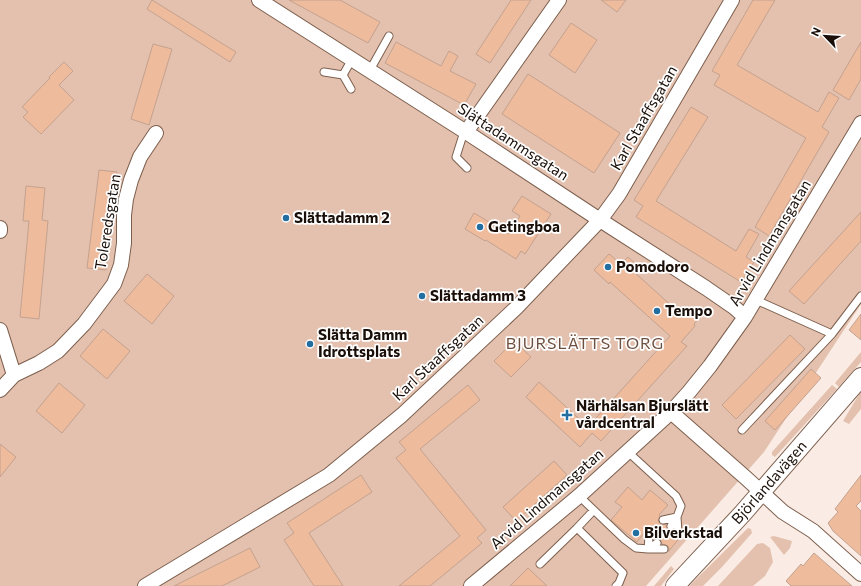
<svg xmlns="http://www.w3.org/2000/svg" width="861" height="586" viewBox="0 0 861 586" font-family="Commissioner,sans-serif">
<rect width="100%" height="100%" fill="#faece4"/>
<path fill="#e3c1ae" d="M 0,0 L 861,0 L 861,304 L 764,452 L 646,586 L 0,586 Z
M 861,352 L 861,362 L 839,387 L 835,383 Z
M 832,385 L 837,389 L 775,457 L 772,455 L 772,452 Z
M 861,391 L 861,409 L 849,424 L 843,421 Z
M 748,528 L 751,529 L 752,533 L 722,567 L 703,586 L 689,586 Z
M 774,536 L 792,541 L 790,548 L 784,555 L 770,537 Z
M 763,543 L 770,548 L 773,562 L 765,576 L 753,586 L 718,586 L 757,544 Z
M 671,566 L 674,569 L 661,586 L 654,586 Z"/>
<path fill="#eebb9d" stroke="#c3a28f" d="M 152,0 L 236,52 L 230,62 L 147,9 Z
M 289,0 L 340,0 L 380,22 L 368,43 Z
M 511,0 L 531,0 L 490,63 L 476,54 Z
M 601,0 L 626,0 L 617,12 Z
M 753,0 L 775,0 L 737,65 L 818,112 L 829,92 L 839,98 L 822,127 L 829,132 L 769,236 L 755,227 L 806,138 L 714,85 L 720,75 L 712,71 Z
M 571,23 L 597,40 L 575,73 L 549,55 Z
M 396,42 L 441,66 L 449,51 L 458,56 L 450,71 L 476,84 L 464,105 L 385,63 Z
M 861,42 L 861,79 L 849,100 L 833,90 Z
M 153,44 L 172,49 L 149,125 L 131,119 Z
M 64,62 L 73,71 L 59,85 L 74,100 L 41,134 L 23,117 L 28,112 L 22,107 L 50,78 L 49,77 Z
M 528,74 L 620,133 L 594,173 L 502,114 Z
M 691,107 L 708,117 L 656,201 L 736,251 L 749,229 L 759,234 L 746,257 L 754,262 L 741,282 L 636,217 L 643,206 L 634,200 Z
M 99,170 L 117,172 L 106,270 L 87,268 Z
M 26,186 L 45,188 L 42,220 L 48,221 L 39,319 L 20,317 L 29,221 L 23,221 Z
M 522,196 L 551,214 L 525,254 L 521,251 L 516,259 L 486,240 L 485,241 L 465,229 L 474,213 L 509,234 L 520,216 L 512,211 Z
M 861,212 L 861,241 L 804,304 L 789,291 Z
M 609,254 L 621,264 L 628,257 L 638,266 L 633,271 L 684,317 L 690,310 L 699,318 L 694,324 L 695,326 L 681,342 L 687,346 L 601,441 L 592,433 L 580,447 L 526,397 L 539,382 L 588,427 L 670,336 L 610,282 L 609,284 L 594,270 Z
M 147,274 L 174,296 L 152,324 L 124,301 Z
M 861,314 L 861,340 L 849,330 Z
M 103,329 L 130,351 L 107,379 L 80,356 Z
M 790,335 L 805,349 L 736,419 L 722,405 Z
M 514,341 L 531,357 L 511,377 L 494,361 Z
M 811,369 L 821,378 L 775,430 L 765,421 Z
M 59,383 L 85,405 L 62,433 L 36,411 Z
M 468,385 L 480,400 L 420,449 L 486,530 L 477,538 L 482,543 L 430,586 L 399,586 L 460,536 L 396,458 L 406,450 L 399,442 Z
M 0,444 L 16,457 L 0,477 Z
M 554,461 L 567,475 L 516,521 L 503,507 Z
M 361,475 L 372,492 L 309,533 L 343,586 L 314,586 L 284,540 L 294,533 L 287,523 Z
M 861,475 L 861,501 L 856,506 L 861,511 L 861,556 L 833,531 L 828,523 L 838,512 L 835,509 Z
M 628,487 L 642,500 L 650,490 L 668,505 L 659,515 L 660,516 L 658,521 L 661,525 L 666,524 L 667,529 L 670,531 L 673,531 L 675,536 L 679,537 L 682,535 L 668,552 L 669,549 L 668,546 L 662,544 L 661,541 L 659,538 L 654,539 L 654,535 L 652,533 L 644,533 L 637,542 L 611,520 L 622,507 L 615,502 Z
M 250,548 L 260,567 L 222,586 L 174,586 Z
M 814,553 L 852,586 L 791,586 L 786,581 L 801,564 L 803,566 Z
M 528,568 L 547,586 L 510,586 Z"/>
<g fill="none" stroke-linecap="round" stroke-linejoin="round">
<defs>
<path id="service" d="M 370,70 L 389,36
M 324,72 L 343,75 L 351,89
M 343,75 L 352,59
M 466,132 L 462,138 L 456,157 L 467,168
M 756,300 L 832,334 L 861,296
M 742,430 L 832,334
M 628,452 L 676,496 L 681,506 L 677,517 L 671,526
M 579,496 L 624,539 L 636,548 L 648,549 L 657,543
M 593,511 L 577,528 L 623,573 L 619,583 L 616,586
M 663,520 L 677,517 L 678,532
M 649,537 L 648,549 L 664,549
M 540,564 L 577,528"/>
<path id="minor" d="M 259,0 L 466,132 L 600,220 L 706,288 L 735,308 L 745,317
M 466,132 L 559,0
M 0,231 L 0,228
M 0,330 L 14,375
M 0,390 L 14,375 L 39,363 L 58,351 L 84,324 L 114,284 L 121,265 L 124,243 L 124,215 L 126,199 L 131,180 L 140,157 L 156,133
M 671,412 L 746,478 L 783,512 L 813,531 L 861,574
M 145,586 L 329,475 L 402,415 L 516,308 L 600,220 L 619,194 L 732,0
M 471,586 L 579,496 L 671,412 L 689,392 L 710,366 L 745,317 L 861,123"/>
<g id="tertiary">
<path id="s1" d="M 675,586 L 743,513 L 861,377"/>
</g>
</defs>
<use href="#service" stroke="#7d5f4e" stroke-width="9"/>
<use href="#minor" stroke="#7d5f4e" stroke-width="16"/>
<use href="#tertiary" stroke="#7d5f4e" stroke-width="20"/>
<use href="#service" stroke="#fff" stroke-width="7"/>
<use href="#minor" stroke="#fff" stroke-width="14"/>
<use href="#tertiary" stroke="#fff" stroke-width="18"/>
</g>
<g fill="#226ea1" stroke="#fff" stroke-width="1.5">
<circle cx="286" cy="218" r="4"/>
<circle cx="480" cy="227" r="4"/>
<circle cx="608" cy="267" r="4"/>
<circle cx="422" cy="296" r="4"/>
<circle cx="657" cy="311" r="4"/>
<circle cx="310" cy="344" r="4"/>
<path d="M565 409h4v4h4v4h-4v4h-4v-4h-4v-4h4z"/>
<circle cx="636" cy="533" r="4"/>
</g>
<g text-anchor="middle" stroke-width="3.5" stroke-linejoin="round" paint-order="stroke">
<g font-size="15" fill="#1a0f08" stroke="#fff">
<text transform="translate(644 118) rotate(-60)" y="5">Karl Staaffsgatan</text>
<text transform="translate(513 142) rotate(33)" y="5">Slättadammsgatan</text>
<text transform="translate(108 222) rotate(-81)" y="5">Toleredsgatan</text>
<text transform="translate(770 243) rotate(-59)" y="5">Arvid Lindmansgatan</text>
<text transform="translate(438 358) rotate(-43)" y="5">Karl Staaffsgatan</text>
<text dy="5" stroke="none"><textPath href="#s1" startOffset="140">Björlandavägen</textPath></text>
<text transform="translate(547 499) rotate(-41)" y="5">Arvid Lindmansgatan</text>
</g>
<g font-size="15" font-weight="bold" fill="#1a0f08" stroke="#fff" text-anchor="start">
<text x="294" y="223">Slättadamm 2</text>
<text x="488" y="232">Getingboa</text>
<text x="616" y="272">Pomodoro</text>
<text x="430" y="301">Slättadamm 3</text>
<text x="665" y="316">Tempo</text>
<text x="318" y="340">Slätta Damm<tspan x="318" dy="17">Idrottsplats</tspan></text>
<text x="576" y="411">Närhälsan Bjurslätt<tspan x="576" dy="17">vårdcentral</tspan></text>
<text x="644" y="538">Bilverkstad</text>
</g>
<g font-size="16" letter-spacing="1" fill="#6d4f3f" stroke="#fff">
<text x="585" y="349">BJURSLÄTTS TORG</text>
</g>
</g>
<g transform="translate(825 36) rotate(295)" stroke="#ffffff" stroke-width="3" paint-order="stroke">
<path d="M0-3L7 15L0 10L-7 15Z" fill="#1a0f08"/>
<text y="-6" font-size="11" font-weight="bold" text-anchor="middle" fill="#1a0f08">N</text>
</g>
</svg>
